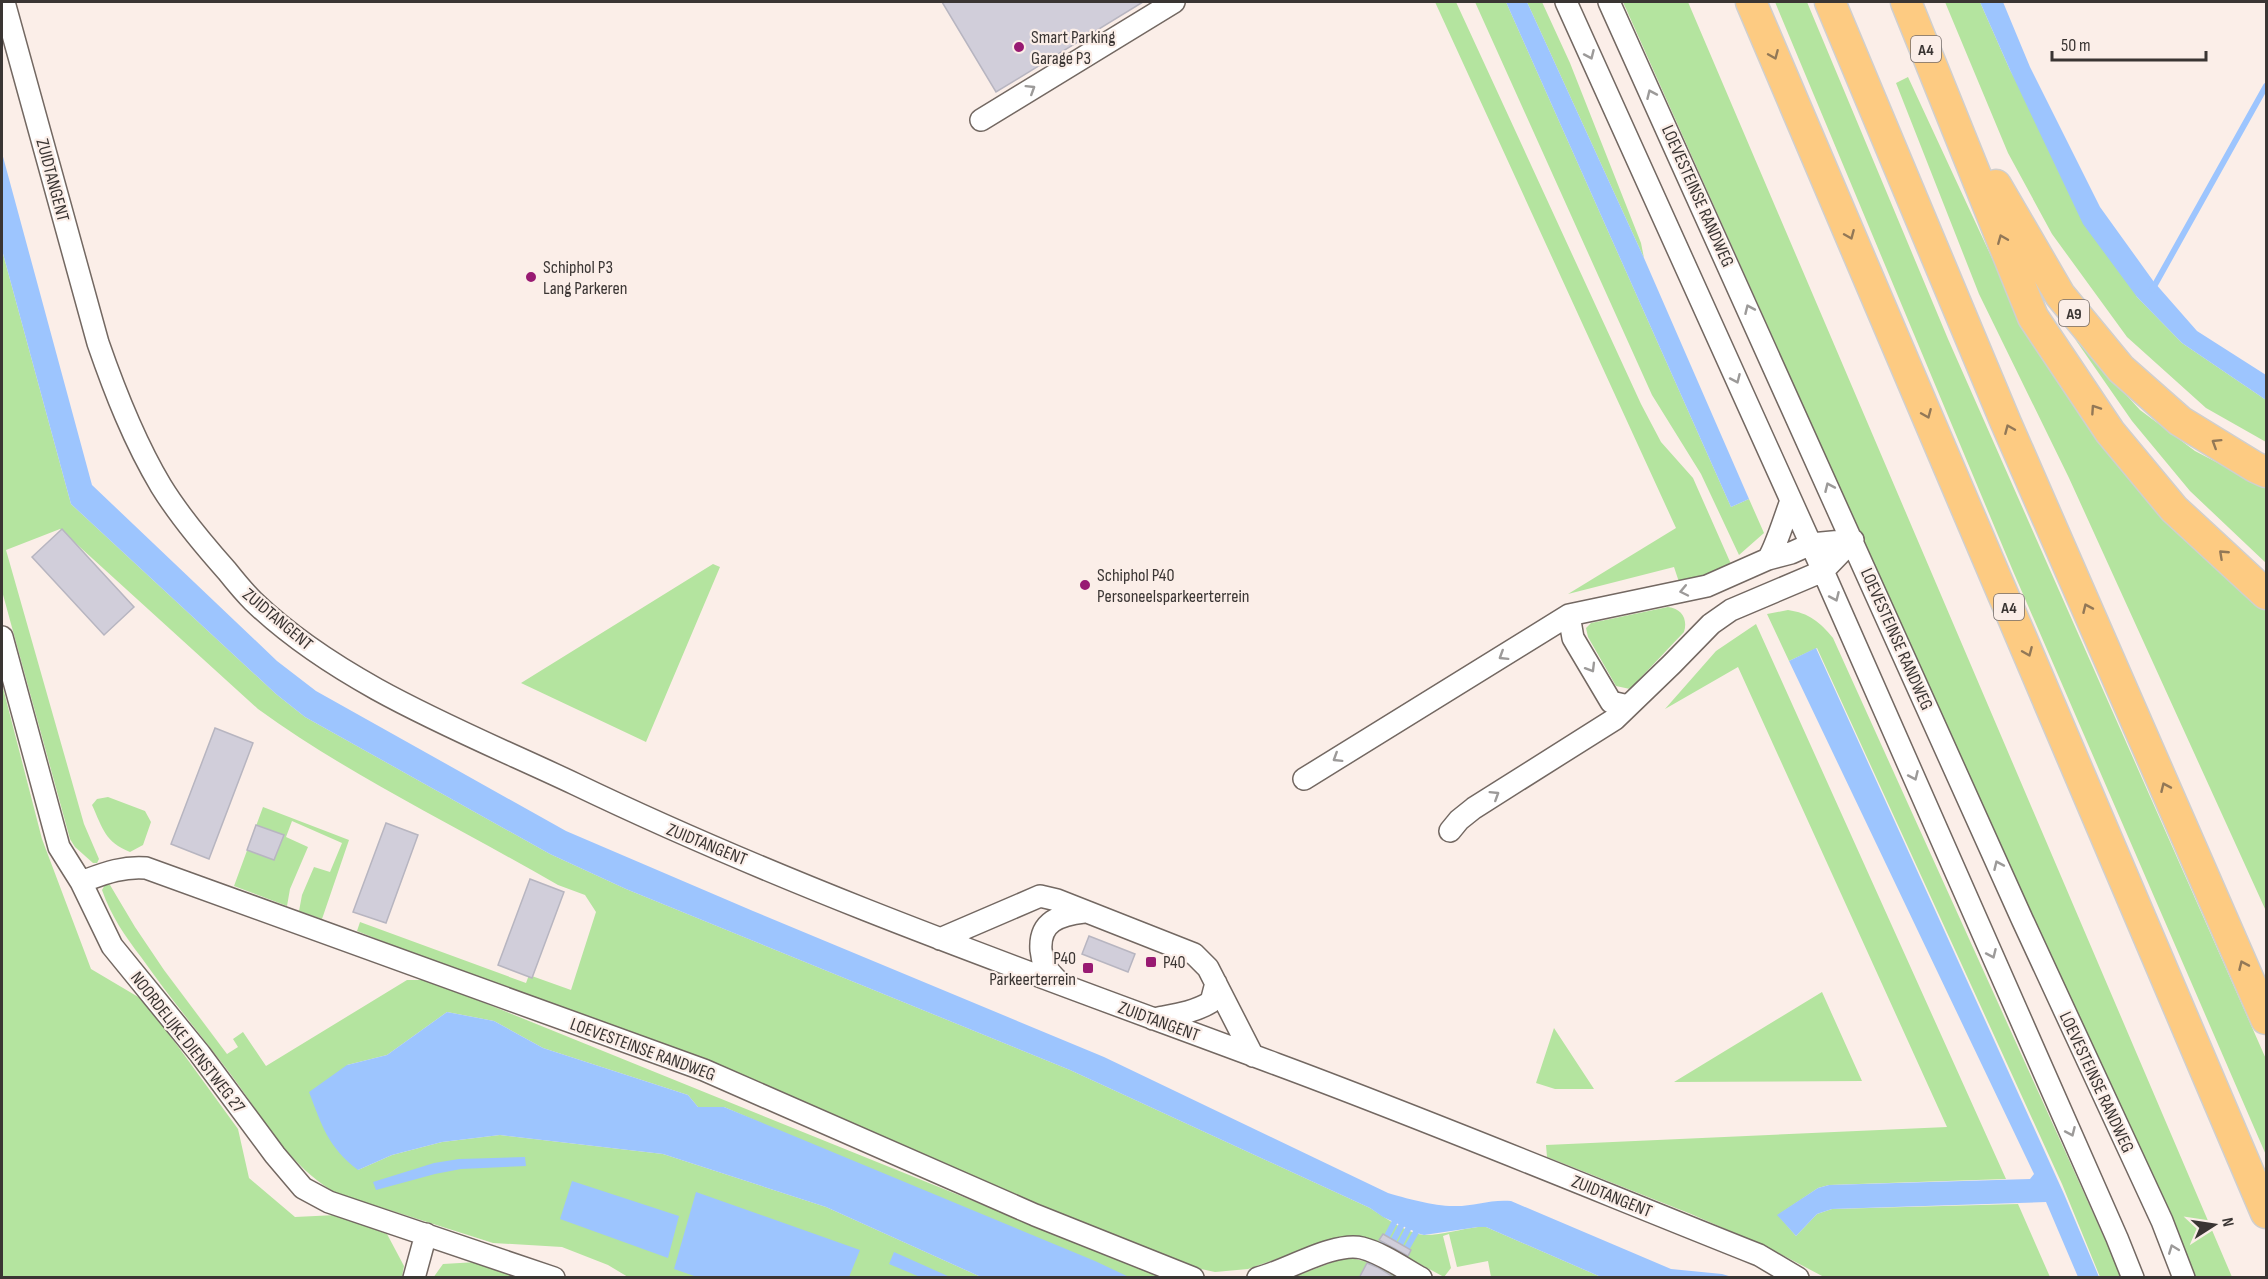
<svg xmlns="http://www.w3.org/2000/svg" width="2268" height="1279" viewBox="0 0 2268 1279" font-family="'Sofia Sans Condensed',sans-serif">
<rect width="100%" height="100%" fill="#fbeee8"/>
<path fill="#b4e49f" d="M 1435,2 L 1456,2 L 1641,404 L 1661,442 L 1693,478 L 1731,564 L 1706,575 L 1679,582 L 1674,567 L 1568,594 L 1676,528 Z
M 1475,2 L 1506,2 L 1731,507 L 1749,499 L 1764,533 L 1739,555 L 1701,474 L 1652,395 Z
M 1527,2 L 1542,2 L 1570,63 L 1641,243 L 1644,258 Z
M 1623,2 L 1688,2 L 2232,1277 L 2192,1277 Z
M 1775,2 L 1807,2 L 1948,339 L 2266,1059 L 2266,1155 L 2013,571 Z
M 1945,2 L 1980,2 L 2010,70 L 2137,297 L 2182,343 L 2266,400 L 2266,442 L 2206,408 L 2127,337 L 2052,234 L 2008,153 Z
M 1908,77 L 2004,284 L 2249,597 L 2266,610 L 2266,911 L 2069,478 L 1979,294 L 1896,83 Z
M 2,250 L 71,504 L 276,694 L 305,717 L 550,854 L 626,889 L 1070,1070 L 1370,1208 C 1384,1217 1409,1235 1426,1235 C 1442,1235 1461,1229 1478,1227 L 1486,1227 L 1601,1277 L 1491,1277 L 1488,1261 L 1457,1267 L 1449,1234 L 1443,1236 L 1451,1268 L 1444,1277 L 1407,1257 L 1410,1249 L 1395,1277 L 1388,1277 L 1404,1245 L 1386,1277 L 1379,1277 L 1396,1241 L 1377,1277 L 1370,1277 L 1390,1238 L 1368,1277 L 1361,1277 L 1383,1234 L 1378,1243 L 1308,1248 L 1248,1269 L 1215,1272 L 1201,1269 L 357,931 L 360,922 L 526,983 L 529,975 L 571,990 L 596,912 L 585,895 L 558,885 C 458,827 352,777 258,709 L 60,529 L 6,550 L 84,824 L 99,859 L 97,863 L 93,863 L 75,847 L 70,839 L 2,591 Z
M 2075,339 L 2140,410 L 2195,451 L 2266,488 L 2266,563 L 2190,491 L 2132,421 Z
M 713,564 L 720,567 L 646,742 L 521,683 Z
M 1668,607 C 1682,609 1688,619 1684,632 L 1630,689 L 1616,686 L 1588,637 L 1586,628 L 1591,623 Z
M 1788,610 C 1809,613 1820,622 1833,638 L 2122,1277 L 2100,1277 L 2062,1184 L 1817,648 L 1789,661 L 1767,614 Z
M 1756,624 L 2006,1179 L 1829,1185 L 1818,1188 L 1778,1215 L 1796,1236 L 1817,1214 L 1832,1209 L 2018,1204 L 2050,1277 L 1824,1277 L 1769,1248 L 1691,1214 L 1547,1157 L 1546,1145 L 1947,1127 L 1738,667 L 1665,709 L 1716,651 Z
M 2,684 L 42,839 L 91,969 L 145,1001 L 238,1129 L 249,1178 L 295,1217 L 336,1215 L 387,1234 L 404,1266 L 402,1277 L 2,1277 Z
M 108,797 L 145,811 L 151,822 L 143,845 L 130,852 C 105,842 103,829 92,805 L 97,799 Z
M 263,807 L 349,840 L 322,919 L 299,911 L 302,895 L 314,867 L 330,872 L 342,843 L 292,821 L 286,837 L 308,847 L 290,889 L 287,906 L 234,886 Z
M 106,883 L 110,885 L 135,927 L 164,970 L 227,1054 L 238,1047 L 233,1039 L 243,1032 L 266,1066 L 407,980 L 422,980 L 450,989 L 1161,1277 L 1118,1277 L 724,1107 L 698,1107 L 688,1095 L 543,1048 L 494,1021 L 447,1012 L 387,1055 L 347,1065 L 358,1170 L 392,1155 L 442,1142 L 500,1135 L 663,1154 L 826,1207 L 981,1277 L 628,1277 L 608,1265 L 562,1247 L 493,1243 L 336,1193 C 284,1163 258,1108 222,1063 C 195,1028 167,994 141,957 C 125,936 111,916 102,890 Z
M 1822,992 L 1862,1081 L 1674,1082 Z
M 1554,1028 L 1594,1089 L 1555,1089 L 1536,1083 Z
M 1341,1259 L 1355,1259 L 1368,1262 L 1359,1277 L 1291,1278 Z
M 477,1262 L 523,1278 L 433,1278 L 443,1264 Z"/>
<path fill="#9dc5fe" d="M 1506,2 L 1527,2 L 1644,258 L 1749,499 L 1731,507 Z
M 1980,2 L 2003,2 L 2030,67 L 2100,207 L 2154,282 L 2197,331 L 2266,375 L 2266,400 L 2182,343 L 2137,297 L 2083,224 L 2010,70 Z
M 2,153 L 92,485 L 277,661 L 316,691 L 566,831 L 753,911 L 1104,1057 L 1388,1193 C 1405,1198 1437,1207 1456,1206 C 1474,1206 1492,1199 1511,1201 L 1671,1269 L 1722,1274 L 1732,1277 L 1601,1277 L 1486,1227 L 1478,1227 L 1424,1235 L 1420,1234 L 1383,1217 L 1370,1208 L 1070,1070 L 626,889 L 550,854 L 305,717 L 276,694 L 71,504 L 2,250 Z
M 1816,648 L 2064,1194 L 2099,1277 L 2078,1277 L 2046,1202 L 1832,1209 L 1817,1214 L 1796,1236 L 1777,1215 L 1818,1188 L 1829,1185 L 2030,1179 L 2034,1174 L 1789,661 Z
M 447,1012 L 494,1021 L 543,1048 L 688,1095 L 698,1107 L 724,1107 L 1095,1261 L 1129,1277 L 981,1277 L 826,1207 L 663,1154 L 500,1135 L 442,1142 L 392,1155 L 358,1170 C 328,1147 322,1126 309,1092 L 347,1065 L 387,1055 Z
M 525,1157 L 526,1166 L 461,1169 L 435,1174 L 376,1190 L 373,1182 L 434,1163 L 459,1159 Z
M 572,1181 L 679,1216 L 668,1258 L 560,1219 Z
M 696,1192 L 860,1250 L 849,1277 L 697,1277 L 674,1269 Z
M 894,1252 L 950,1277 L 920,1277 L 889,1264 Z"/>
<g fill="none" stroke-linecap="round" stroke-linejoin="round">
<path stroke="#9dc5fe" stroke-width="6" d="M 2152,290 L 2266,86
M 1391,1245 L 1401,1226
M 1404,1253 L 1416,1232
M 1393,1258 L 1408,1229
M 1368,1272 L 1394,1223"/>
</g>
<path fill="#d1ceda" stroke="#b7b5c0" stroke-width="1.5" d="M 942,2 L 1143,2 L 996,92 Z
M 62,529 L 134,607 L 104,635 L 32,557 Z
M 215,728 L 253,743 L 209,859 L 171,844 Z
M 386,823 L 418,835 L 386,923 L 353,912 Z
M 256,825 L 284,835 L 274,860 L 247,850 Z
M 530,879 L 564,892 L 532,978 L 498,965 Z
M 1089,936 L 1135,954 L 1128,972 L 1082,954 Z
M 1383,1234 L 1411,1250 L 1408,1256 L 1379,1240 Z
M 1367,1263 L 1379,1268 L 1395,1278 L 1359,1278 Z"/>
<g fill="none" stroke-linecap="round" stroke-linejoin="round">
<defs>
<path id="minor" d="M 4,2 L 98,343 C 115,392 134,441 161,486 C 180,517 203,544 227,571 C 235,581 244,592 253,601 C 340,685 467,733 575,784 C 802,893 1040,976 1276,1064 C 1438,1124 1598,1191 1759,1255 L 1798,1278
M 1566,2 L 1823,571 L 2117,1238 L 2133,1278
M 1609,2 L 2022,919 L 2162,1221 L 2184,1278
M 981,120 L 1174,2
M 1768,559 C 1776,547 1785,516 1791,501
M 1569,615 L 1573,638 L 1611,702 L 1628,706
M 2,637 L 59,847 L 81,882 L 112,946 L 200,1054 L 275,1155 L 303,1188 L 329,1202 L 554,1278
M 1304,779 L 1569,615 L 1707,586 L 1768,559 L 1791,553 L 1811,544 L 1853,540
M 1450,831 L 1459,820 L 1474,808 L 1615,719 L 1672,664 L 1711,624 L 1731,610 L 1823,571 L 1853,540
M 81,882 C 103,874 122,866 146,868 L 704,1070 L 1035,1215 L 1193,1278
M 940,939 L 1040,896 L 1057,900 L 1194,954 L 1208,968 L 1253,1056
M 1059,982 C 1054,977 1047,970 1044,964 C 1042,960 1042,954 1041,950 C 1039,921 1060,915 1084,912
M 1153,1019 C 1173,1015 1193,1013 1211,1002 L 1216,983
M 414,1278 L 426,1234
M 1258,1278 C 1286,1271 1335,1241 1362,1248 C 1382,1253 1403,1268 1421,1278"/>
<path id="highway" d="M 1751,2 L 2266,1213
M 1830,2 L 2006,423 L 2266,1019
M 1906,2 L 2033,317 L 2110,432 L 2174,509 L 2266,594
M 1996,185 L 2060,295 L 2121,369 L 2180,421 L 2255,467 L 2266,472"/>
</defs>
<use href="#minor" stroke="#736862" stroke-width="24"/>
<use href="#highway" stroke="#d0cfce" stroke-width="33"/>
<use href="#minor" stroke="#fff" stroke-width="21"/>
<use href="#highway" stroke="#fdcb82" stroke-width="30"/>
</g>
<defs><path id="oneway-chevron" d="M-2-3.5L2.5 0L-2 3.5" fill="none" stroke-width="1.6" stroke-linecap="round" stroke-linejoin="round" transform="scale(1.5)"/></defs>
<g stroke="#9c9a99">
<use href="#oneway-chevron" transform="translate(1590 55) rotate(66)"/>
<use href="#oneway-chevron" transform="translate(1031 89) rotate(-32)"/>
<use href="#oneway-chevron" transform="translate(1651 94) rotate(-114)"/>
<use href="#oneway-chevron" transform="translate(1749 309) rotate(-114)"/>
<use href="#oneway-chevron" transform="translate(1736 379) rotate(66)"/>
<use href="#oneway-chevron" transform="translate(1829 487) rotate(-114)"/>
<use href="#oneway-chevron" transform="translate(1684 591) rotate(168)"/>
<use href="#oneway-chevron" transform="translate(1835 597) rotate(66)"/>
<use href="#oneway-chevron" transform="translate(1503 656) rotate(148)"/>
<use href="#oneway-chevron" transform="translate(1591 668) rotate(59)"/>
<use href="#oneway-chevron" transform="translate(1337 758) rotate(148)"/>
<use href="#oneway-chevron" transform="translate(1914 776) rotate(66)"/>
<use href="#oneway-chevron" transform="translate(1495 795) rotate(-32)"/>
<use href="#oneway-chevron" transform="translate(1998 865) rotate(-114)"/>
<use href="#oneway-chevron" transform="translate(1992 954) rotate(66)"/>
<use href="#oneway-chevron" transform="translate(2071 1132) rotate(66)"/>
<use href="#oneway-chevron" transform="translate(2173 1249) rotate(-111)"/>
</g>
<g stroke="#927857">
<use href="#oneway-chevron" transform="translate(1774 55) rotate(67)"/>
<use href="#oneway-chevron" transform="translate(1850 235) rotate(67)"/>
<use href="#oneway-chevron" transform="translate(2002 239) rotate(-112)"/>
<use href="#oneway-chevron" transform="translate(2095 409) rotate(-124)"/>
<use href="#oneway-chevron" transform="translate(1927 414) rotate(67)"/>
<use href="#oneway-chevron" transform="translate(2009 429) rotate(-113)"/>
<use href="#oneway-chevron" transform="translate(2216 443) rotate(-148)"/>
<use href="#oneway-chevron" transform="translate(2223 554) rotate(-137)"/>
<use href="#oneway-chevron" transform="translate(2087 608) rotate(-114)"/>
<use href="#oneway-chevron" transform="translate(2028 652) rotate(67)"/>
<use href="#oneway-chevron" transform="translate(2165 787) rotate(-114)"/>
<use href="#oneway-chevron" transform="translate(2243 965) rotate(-114)"/>
</g>
<g fill="#981a72" stroke="#fbeee8" stroke-width="2">
<circle cx="1019" cy="47" r="6"/>
<circle cx="531" cy="277" r="6"/>
<circle cx="1085" cy="585" r="6"/>
<rect x="1145" y="956" width="12" height="12" rx="3"/>
<rect x="1082" y="962" width="12" height="12" rx="3"/>
</g>
<g text-anchor="middle" stroke-width="4.5" stroke-linejoin="round" paint-order="stroke">
<g fill="#fbeee8" stroke="#746c69" stroke-width="1.5">
<rect x="1911" y="36" width="30" height="26" rx="4.5"/>
<rect x="2059" y="300" width="30" height="26" rx="4.5"/>
<rect x="1994" y="594" width="30" height="26" rx="4.5"/>
</g>
<g font-size="16" font-weight="bold" fill="#3a3533">
<text x="1926" y="55">A4</text>
<text x="2074" y="319">A9</text>
<text x="2009" y="613">A4</text>
</g>
<g font-size="18" fill="#3a3533" stroke="#fbeee8" text-anchor="start">
<text x="1031" y="43">Smart Parking<tspan x="1031" dy="21">Garage P3</tspan></text>
<text x="543" y="273">Schiphol P3<tspan x="543" dy="21">Lang Parkeren</tspan></text>
<text x="1097" y="581">Schiphol P40<tspan x="1097" dy="21">Personeelsparkeerterrein</tspan></text>
<text x="1076" y="964" text-anchor="end">P40<tspan x="1076" dy="21">Parkeerterrein</tspan></text>
<text x="1163" y="968">P40</text>
</g>
<g font-size="18" fill="#3a3533" stroke="#fbeee8">
<text transform="translate(53 180) rotate(75)" y="6">ZUIDTANGENT</text>
<text transform="translate(1698 196) rotate(66)" y="6">LOEVESTEINSE RANDWEG</text>
<text transform="translate(278 619) rotate(40)" y="6">ZUIDTANGENT</text>
<text transform="translate(1897 639) rotate(66)" y="6">LOEVESTEINSE RANDWEG</text>
<text transform="translate(707 844) rotate(22)" y="6">ZUIDTANGENT</text>
<text transform="translate(1159 1021) rotate(20)" y="6">ZUIDTANGENT</text>
<text transform="translate(188 1042) rotate(52)" y="6">NOORDELIJKE DIENSTWEG 27</text>
<text transform="translate(643 1049) rotate(20)" y="6">LOEVESTEINSE RANDWEG</text>
<text transform="translate(2097 1082) rotate(65)" y="6">LOEVESTEINSE RANDWEG</text>
<text transform="translate(1612 1196) rotate(22)" y="6">ZUIDTANGENT</text>
</g>
</g>
<rect width="2268" height="1279" fill="none" stroke="#3a3533" stroke-width="6"/>
<g transform="translate(2214 1225) rotate(78)" stroke="#fbeee8" stroke-width="4.5" paint-order="stroke">
<path d="M0-4.5L10 22L0 15L-10 22Z" fill="#3a3533"/>
<text y="-9" font-size="16" font-weight="bold" text-anchor="middle" fill="#3a3533">N</text>
</g>
<path d="M2052 51v9h154v-9" fill="none" stroke="#3a3533" stroke-width="3"/>
<text x="2061" y="51" font-size="18" fill="#3a3533" stroke="#fbeee8" stroke-width="4.5" paint-order="stroke">50 m</text>
</svg>
